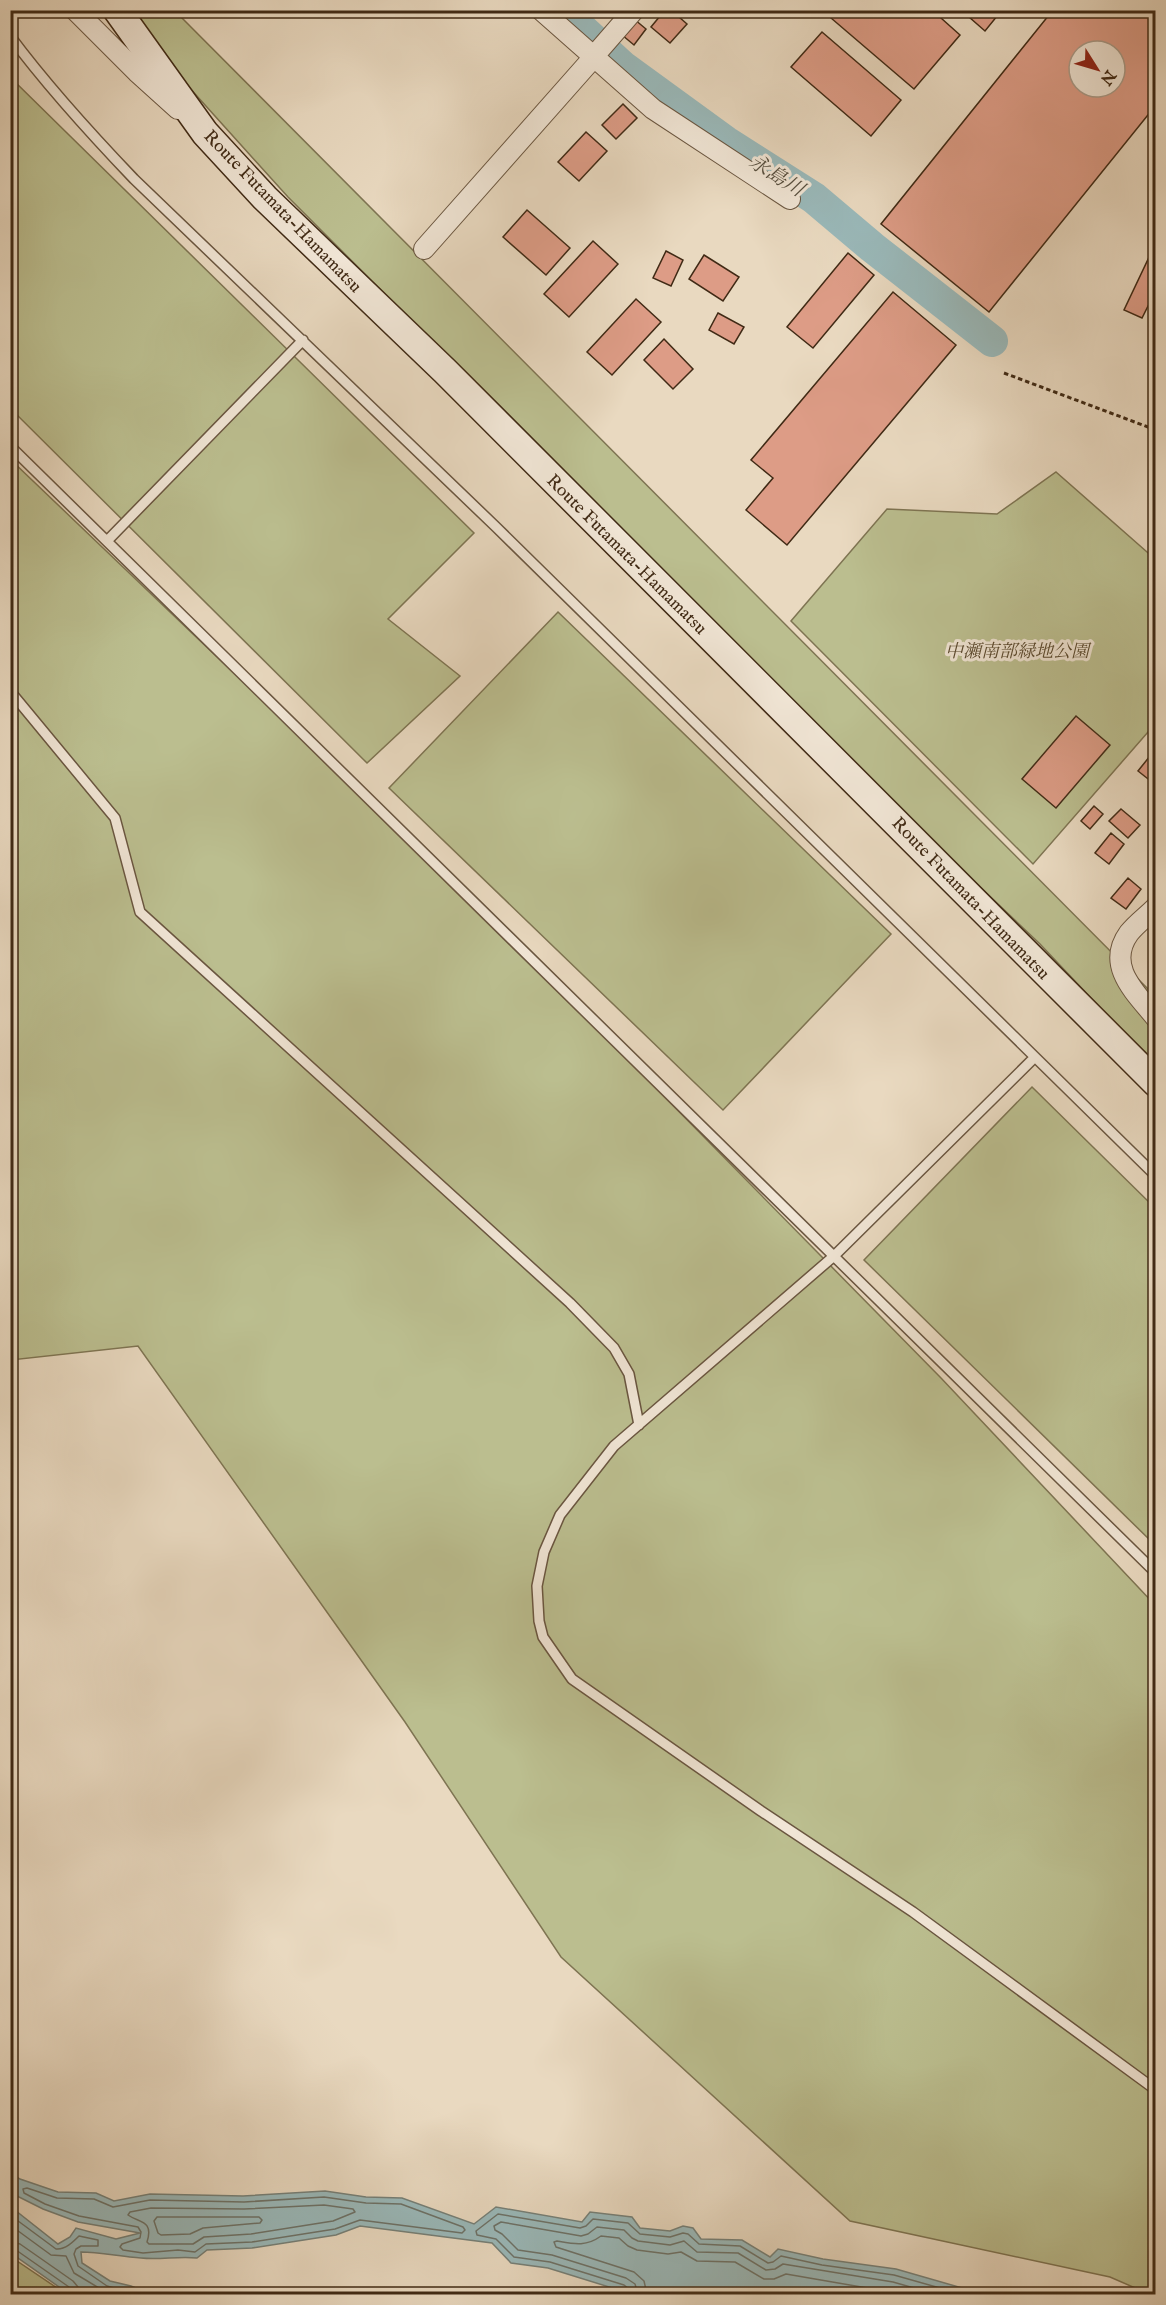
<svg xmlns="http://www.w3.org/2000/svg" width="1166" height="2305" viewBox="0 0 1166 2305" font-family="'IM FELL English','Noto Serif JP',serif">
<rect width="100%" height="100%" fill="#e9d9c0"/>
<filter id="stains"><feTurbulence type="fractalNoise" baseFrequency=".00333" numOctaves="4"/><feColorMatrix values="0 0 0 0 .2 0 0 0 0 .09 0 0 0 0 .02 0 0 0 .5 -.17"/></filter>
<radialGradient id="worn" r=".72"><stop offset=".6" stop-color="#630" stop-opacity="0"/><stop offset="1" stop-color="#630" stop-opacity=".3"/></radialGradient>
<path fill="#bbbe8f" stroke="#7e7452" stroke-width="1.5" d="M 132,11 L 175,11 L 1155,996 L 1155,1066 L 1040,944 L 923,833 L 288,197 L 187,85 Z
M 10,77 L 474,533 L 388,619 L 460,676 L 367,763 L 11,409 Z
M 10,459 L 465,894 L 941,1378 L 1155,1605 L 1155,2294 L 1149,2294 L 1110,2277 L 850,2221 L 561,1957 L 405,1722 L 138,1346 L 11,1360 Z
M 1056,472 L 1155,559 L 1155,724 L 1033,864 L 791,621 L 887,509 L 997,514 Z
M 558,612 L 891,934 L 723,1110 L 389,788 Z
M 1032,1087 L 1155,1208 L 1155,1545 L 864,1260 Z
M 10,2257 L 11,2257 L 66,2294 L 11,2294 Z"/>
<path fill="#9ab9ba" stroke="#768078" stroke-width="1.5" d="M 11,2173 L 20,2179 L 58,2192 L 96,2193 L 114,2201 L 150,2194 L 243,2196 L 325,2191 L 366,2197 L 402,2198 L 474,2224 L 496,2207 L 582,2222 L 590,2212 L 632,2217 L 640,2228 L 670,2231 L 683,2226 L 693,2228 L 701,2239 L 742,2240 L 770,2257 L 778,2249 L 823,2259 L 896,2269 L 983,2294 L 628,2294 L 622,2291 L 548,2268 L 511,2263 L 492,2243 L 360,2226 L 336,2235 L 252,2248 L 207,2250 L 197,2258 C 178,2256 160,2260 141,2258 C 121,2257 101,2252 81,2252 L 82,2263 L 110,2281 L 131,2286 L 150,2294 L 69,2294 L 11,2253 L 11,2207 L 58,2244 L 70,2237 L 76,2228 L 116,2239 L 140,2233 L 78,2222 L 43,2209 L 11,2193 Z"/>
<g fill="none" stroke-linecap="round" stroke-linejoin="round">
<path stroke="#6d7268" stroke-width="1.5" d="M 27,2188 L 57,2198 L 94,2199 L 113,2207 L 150,2200 L 244,2202 L 324,2197 L 366,2203 L 401,2204 L 463,2227 L 465,2230 L 462,2233 L 360,2220 L 335,2229 L 252,2242 L 206,2244 L 195,2252 L 178,2250 L 143,2253 L 123,2250 L 120,2247 L 122,2244 L 140,2238 L 141,2232 L 138,2227 L 79,2216 L 45,2204 L 24,2193 L 23,2189 Z
M 324,2205 L 353,2209 L 355,2212 L 333,2221 L 251,2234 L 204,2237 L 193,2244 L 149,2244 L 147,2242 C 154,2220 139,2223 128,2215 L 130,2212 L 151,2208 L 244,2209 Z
M 10,2215 L 56,2249 C 65,2250 73,2242 79,2236 L 98,2240 L 98,2246 L 81,2246 L 76,2249 L 74,2254 L 78,2266 L 107,2286 L 135,2294
M 157,2217 L 259,2217 L 262,2220 L 260,2223 L 203,2228 L 190,2234 L 161,2235 L 158,2233 L 154,2221 Z
M 10,2225 L 51,2255 L 66,2256 L 74,2273 L 109,2294
M 10,2241 L 20,2244 L 73,2281 L 78,2287 L 79,2294
M 10,2249 L 16,2250 L 69,2287 L 71,2294
M 630,2294 L 629,2289 L 624,2285 L 550,2262 L 514,2257 L 496,2239 L 477,2235 L 476,2231 L 498,2214 L 580,2228 L 586,2226 L 593,2219 L 628,2223 L 640,2234 L 670,2237 L 683,2233 L 688,2234 L 699,2244 L 740,2246 L 768,2263 L 773,2262 L 781,2256 L 822,2265 L 894,2275 L 961,2294
M 638,2294 L 635,2284 L 626,2278 L 552,2255 L 518,2250 L 502,2234 L 495,2230 L 494,2226 L 501,2222 L 581,2236 L 588,2234 L 597,2227 L 624,2230 L 632,2238 L 638,2241 L 670,2245 L 684,2241 L 697,2252 L 738,2253 L 766,2270 L 775,2269 L 783,2264 L 893,2282 L 935,2294
M 647,2294 L 644,2281 L 634,2272 L 556,2247 L 554,2242 L 557,2241 C 574,2244 586,2247 601,2236 L 619,2238 L 628,2246 L 637,2250 L 668,2254 L 681,2252 L 697,2261 L 735,2262 L 764,2279 L 774,2279 L 786,2274 L 902,2294"/>
<path stroke="#9ab9ba" stroke-width="32" d="M 561,10 L 623,67 L 726,142 L 814,198 L 872,247 L 992,341"/>
</g>
<path fill="#dd9c86" stroke="#402a15" stroke-width="1.5" fill-rule="evenodd" d="M 665,10 L 671,10 L 687,24 L 670,43 L 651,27 Z
M 838,10 L 932,10 L 960,35 L 914,89 L 831,18 Z
M 961,10 L 1002,10 L 985,31 Z
M 1053,10 L 1156,10 L 1156,105 L 989,312 L 881,224 ZM 1079,51 L 1115,51 L 1115,87 L 1079,87 Z
M 634,19 L 646,29 L 634,45 L 622,35 Z
M 822,32 L 901,100 L 871,136 L 791,67 Z
M 623,104 L 637,118 L 616,139 L 602,125 Z
M 586,132 L 607,151 L 579,181 L 558,162 Z
M 527,210 L 570,248 L 546,275 L 503,237 Z
M 593,241 L 618,264 L 569,317 L 544,294 Z
M 666,251 L 683,260 L 671,286 L 653,278 Z
M 848,253 L 874,275 L 813,348 L 787,327 Z
M 1151,253 L 1156,256 L 1156,290 L 1142,318 L 1124,310 Z
M 704,255 L 739,277 L 723,301 L 689,279 Z
M 893,292 L 956,345 L 787,545 L 746,510 L 773,478 L 751,460 Z
M 636,299 L 661,322 L 612,375 L 587,352 Z
M 718,313 L 744,327 L 734,344 L 709,330 Z
M 664,339 L 693,369 L 673,389 L 644,360 Z
M 1076,716 L 1110,745 L 1056,808 L 1022,779 Z
M 1154,751 L 1156,778 L 1152,782 L 1138,771 Z
M 1094,806 L 1103,814 L 1090,829 L 1081,821 Z
M 1121,809 L 1140,825 L 1128,838 L 1109,821 Z
M 1111,833 L 1124,844 L 1109,864 L 1095,853 Z
M 1128,878 L 1141,889 L 1126,909 L 1111,898 Z"/>
<g fill="none" stroke-linecap="round" stroke-linejoin="round">
<defs>
<path id="lane" d="M 10,36 C 48,87 90,133 134,179 L 496,527 L 1156,1176
M 10,446 L 1156,1573
M 107,541 L 303,340
M 10,691 L 115,818 L 140,912 L 570,1303 L 614,1348 L 629,1374 L 639,1425
M 1035,1057 L 834,1256 L 614,1446 L 560,1515 L 544,1552 L 537,1586 L 539,1621 L 543,1637 L 572,1679 L 761,1811 L 913,1912 L 1156,2090"/>
<path id="street" d="M 75,10 L 137,72 L 178,109
M 541,10 L 653,109 L 790,199
M 594,56 L 634,10
M 424,249 L 593,58
M 1156,907 C 1147,916 1136,924 1129,933 C 1105,966 1136,993 1156,1018"/>
<path id="secondary" d="M 117,10 L 205,133 L 265,198 L 445,371 L 1156,1083"/>
</defs>
<use href="#lane" stroke="#6a5640" stroke-width="12"/>
<use href="#street" stroke="#6a5640" stroke-width="22"/>
<use href="#secondary" stroke="#402a15" stroke-width="30"/>
<path stroke="#402a15" stroke-width="3" stroke-dasharray="4.5 3" stroke-linecap="butt" d="M 1004,373 L 1156,430"/>
<use href="#lane" stroke="#f1e6d6" stroke-width="9"/>
<use href="#street" stroke="#f1e6d6" stroke-width="20"/>
<use href="#secondary" stroke="#f1e6d6" stroke-width="27"/>
</g>
<g text-anchor="middle" stroke-width="6" stroke-linejoin="round" paint-order="stroke">
<g font-size="18" fill="#402a15" stroke="#f1e6d6">
<text transform="translate(283 211) rotate(46)" y="6">Route Futamata-Hamamatsu</text>
<text transform="translate(627 554) rotate(45)" y="6">Route Futamata-Hamamatsu</text>
<text transform="translate(971 898) rotate(46)" y="6">Route Futamata-Hamamatsu</text>
</g>
<g font-size="18" font-style="italic" fill="#59482d" stroke="#f1e6d6">
<text x="1017" y="657">中瀬南部緑地公園</text>
</g>
<g font-size="20" font-style="italic" fill="#564e3e" stroke="#f1e6d6">
<text transform="translate(777 175) rotate(32)" y="7">永島川</text>
</g>
</g>
<rect width="1166" height="2305" fill="none" stroke="#e9d9c0" stroke-width="36"/>
<rect x="12" y="12" width="1142" height="2281" fill="none" stroke="#402a15" stroke-width="3"/>
<rect x="18" y="18" width="1130" height="2269" fill="none" stroke="#402a15" stroke-width="1.5"/>
<g transform="translate(1097 69) rotate(127)"><circle r="28" fill="#f1e6d6" stroke="#aa9b89" stroke-width="1.5"/>
<path d="M0-4.5L10 22L0 15L-10 22Z" fill="#8f2418"/>
<text y="-9" font-size="16" font-weight="bold" text-anchor="middle" fill="#402a15">N</text>
</g>
<rect width="100%" height="100%" filter="url(#stains)"/>
<rect width="100%" height="100%" fill="url(#worn)"/>
</svg>
